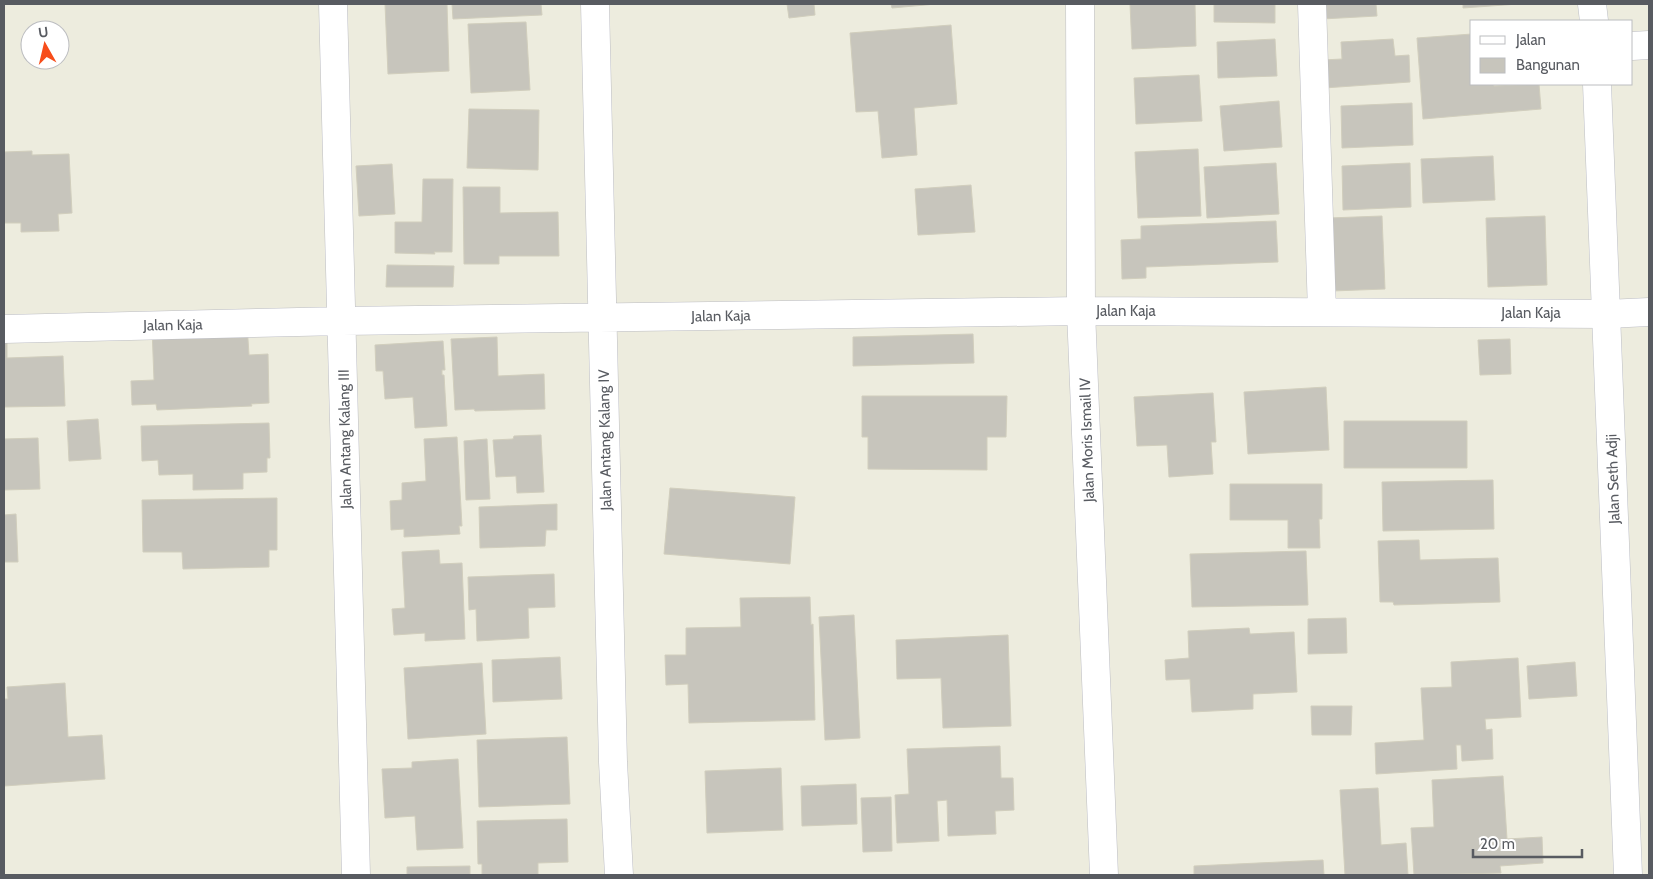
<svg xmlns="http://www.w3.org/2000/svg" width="1653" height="879" viewBox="0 0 1653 879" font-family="Cabin,sans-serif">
<rect width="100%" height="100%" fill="#edecde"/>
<path fill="#c7c5bc" stroke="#d1cebd" d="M 385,4 L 447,4 L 449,71 L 388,74 Z
M 452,4 L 541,4 L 542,15 L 453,19 Z
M 787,4 L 814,4 L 815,15 L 789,18 Z
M 891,4 L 936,4 L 892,8 Z
M 1130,4 L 1195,4 L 1196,46 L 1132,49 Z
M 1214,4 L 1275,4 L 1275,23 L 1214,22 Z
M 1321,4 L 1376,4 L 1377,16 L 1322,19 Z
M 1463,4 L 1518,4 L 1463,8 Z
M 526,22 L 530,90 L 471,93 L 468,24 Z
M 951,25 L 957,104 L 914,108 L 917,155 L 882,158 L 878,111 L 856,112 L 850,33 Z
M 1472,34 L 1472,84 L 1493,84 L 1494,86 L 1539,84 L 1541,109 L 1423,119 L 1417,38 Z
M 1275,39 L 1277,76 L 1218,78 L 1217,42 Z
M 1393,39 L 1395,56 L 1409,55 L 1410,82 L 1324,88 L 1323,60 L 1342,59 L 1341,42 Z
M 1199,75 L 1202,121 L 1136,124 L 1134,78 Z
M 1279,101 L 1282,147 L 1224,151 L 1220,106 Z
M 1412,103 L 1413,145 L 1342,148 L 1341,106 Z
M 469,109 L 539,110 L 538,170 L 467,168 Z
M 1198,149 L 1201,216 L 1138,218 L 1135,152 Z
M 32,151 L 32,155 L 69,154 L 72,213 L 58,214 L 59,231 L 21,232 L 21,223 L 4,223 L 4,152 Z
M 1493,156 L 1495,200 L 1423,203 L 1421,159 Z
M 1276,163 L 1279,214 L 1207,218 L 1204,167 Z
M 1410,163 L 1411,207 L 1343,210 L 1342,166 Z
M 392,164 L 395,214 L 359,216 L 356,166 Z
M 423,179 L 453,179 L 452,252 L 434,252 L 435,254 L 395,253 L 395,222 L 422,222 Z
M 971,185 L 975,232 L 918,235 L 915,189 Z
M 463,187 L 500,187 L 500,213 L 558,212 L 559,256 L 499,256 L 499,264 L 464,264 Z
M 1382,216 L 1385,289 L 1332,291 L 1329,218 Z
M 1545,216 L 1547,285 L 1488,287 L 1486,218 Z
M 1276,221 L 1278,262 L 1146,267 L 1146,278 L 1122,279 L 1121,240 L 1141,239 L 1141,226 Z
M 387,265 L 454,266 L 453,287 L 386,287 Z
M 247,324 L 249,355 L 268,354 L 269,403 L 251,404 L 252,406 L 157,410 L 156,404 L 132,405 L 131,381 L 154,380 L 152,328 Z
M 973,334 L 974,363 L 853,366 L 853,337 Z
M 4,337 L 7,337 L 7,358 L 63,356 L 65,406 L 4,407 Z
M 497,337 L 498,376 L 544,374 L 545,409 L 475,411 L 474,409 L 455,410 L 451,339 Z
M 1510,339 L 1511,374 L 1480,375 L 1478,340 Z
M 443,341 L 445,370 L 442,370 L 442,375 L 444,375 L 447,426 L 415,428 L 413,397 L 385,399 L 383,371 L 376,371 L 375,345 Z
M 1326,387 L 1329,450 L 1248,454 L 1244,392 Z
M 1213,393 L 1216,442 L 1211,442 L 1213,474 L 1169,477 L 1167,445 L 1137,446 L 1134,397 Z
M 862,396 L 1007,396 L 1006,437 L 987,437 L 987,470 L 868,469 L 868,437 L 862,437 Z
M 98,419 L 101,459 L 69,461 L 67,421 Z
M 1344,421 L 1467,421 L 1467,468 L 1344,468 Z
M 269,423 L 270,458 L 267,458 L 267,472 L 243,473 L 243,489 L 193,490 L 193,474 L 159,475 L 158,460 L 142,461 L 141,426 Z
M 541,435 L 544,492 L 517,493 L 516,476 L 496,477 L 493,440 L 513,439 L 514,436 Z
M 457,437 L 462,526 L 459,526 L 460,534 L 404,537 L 404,529 L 391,530 L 390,501 L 402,500 L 402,483 L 426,481 L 424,439 Z
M 38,438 L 40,489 L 4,490 L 4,439 Z
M 487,439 L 490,499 L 466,500 L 464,441 Z
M 1493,480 L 1494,529 L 1383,531 L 1382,482 Z
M 1230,484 L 1322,484 L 1322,519 L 1319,519 L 1320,548 L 1288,548 L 1288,520 L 1230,520 Z
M 670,488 L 795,497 L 790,564 L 664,554 Z
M 277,498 L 277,550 L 269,550 L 269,567 L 183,569 L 182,552 L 143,552 L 142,500 Z
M 557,504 L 557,530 L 546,530 L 545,546 L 480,548 L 479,507 Z
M 16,514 L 18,562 L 4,562 L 4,515 Z
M 1419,540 L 1420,560 L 1498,558 L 1500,602 L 1394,605 L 1393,602 L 1380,602 L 1378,541 Z
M 439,550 L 440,564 L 462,563 L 465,639 L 425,641 L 425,633 L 394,635 L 392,609 L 405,608 L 402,552 Z
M 1306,551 L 1308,605 L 1192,607 L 1190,554 Z
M 554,574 L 555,607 L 528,608 L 529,638 L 477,641 L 476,609 L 469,610 L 468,577 Z
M 810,597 L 811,625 L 813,624 L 815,720 L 689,723 L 688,684 L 666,685 L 665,655 L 686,655 L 686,628 L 741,627 L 740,598 Z
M 854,615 L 860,738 L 825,740 L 819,617 Z
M 1346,618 L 1347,653 L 1308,654 L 1308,619 Z
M 1249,628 L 1250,634 L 1294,632 L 1297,692 L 1253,694 L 1253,709 L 1192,712 L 1190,679 L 1166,680 L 1165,660 L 1189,658 L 1188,631 Z
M 1008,635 L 1011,726 L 943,728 L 941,678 L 897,679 L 896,640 Z
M 560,657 L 562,699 L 493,702 L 492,660 Z
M 1518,658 L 1521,717 L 1485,719 L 1486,730 L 1492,729 L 1493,759 L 1462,761 L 1461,745 L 1456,745 L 1457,769 L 1376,774 L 1375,743 L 1424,740 L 1421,688 L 1452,687 L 1451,662 Z
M 1575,662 L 1577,696 L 1529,699 L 1527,666 Z
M 482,663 L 486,734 L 408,739 L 404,668 Z
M 65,683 L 68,737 L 102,735 L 105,779 L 4,786 L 4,699 L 8,699 L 7,687 Z
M 1311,706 L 1352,706 L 1351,735 L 1312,735 Z
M 567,737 L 570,804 L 479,807 L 477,740 Z
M 1000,746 L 1001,778 L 1013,778 L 1014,810 L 995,811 L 996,834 L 948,836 L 947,800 L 937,801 L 939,841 L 897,843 L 895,795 L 909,794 L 907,749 Z
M 458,759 L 463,848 L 417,850 L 415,816 L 385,818 L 382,769 L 412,768 L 412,762 Z
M 781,768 L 783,830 L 707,833 L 705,771 Z
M 1503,776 L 1507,839 L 1542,837 L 1543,863 L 1500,866 L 1501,873 L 1414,875 L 1411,828 L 1434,827 L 1432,780 Z
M 856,784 L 857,824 L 802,826 L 801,786 Z
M 1378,788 L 1381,845 L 1406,843 L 1408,875 L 1345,875 L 1340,790 Z
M 891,797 L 892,851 L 863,852 L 861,798 Z
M 567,819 L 568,862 L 538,863 L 538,875 L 482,875 L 482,864 L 478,864 L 477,821 Z
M 1323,860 L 1324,875 L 1194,875 L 1194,866 Z
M 470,866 L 470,875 L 407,875 L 407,867 Z"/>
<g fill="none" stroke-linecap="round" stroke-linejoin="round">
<defs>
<path id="street" d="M 333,4 L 356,875
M 595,4 L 613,762 L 619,875
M 1080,4 L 1081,311 L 1104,875
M 1312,4 L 1322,312
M 1632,46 L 1649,45
M 4,329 L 342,321 L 1081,311 L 1607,314 L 1649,312"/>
<path id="secondary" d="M 1592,4 L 1594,21
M 1597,84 L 1628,875"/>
</defs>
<use href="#street" stroke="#bcbdc4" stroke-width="29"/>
<use href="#secondary" stroke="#bcbec6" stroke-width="29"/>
<use href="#street" stroke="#fff" stroke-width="28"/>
<use href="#secondary" stroke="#fff" stroke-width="28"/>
</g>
<g text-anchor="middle" stroke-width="4" stroke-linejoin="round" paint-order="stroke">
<g font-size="15" fill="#585b61" stroke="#fff">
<text x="1126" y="316">Jalan Kaja</text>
<text x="1531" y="318">Jalan Kaja</text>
<text transform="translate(721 316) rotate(-1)" y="5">Jalan Kaja</text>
<text transform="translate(173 325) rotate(-1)" y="5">Jalan Kaja</text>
<text transform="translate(345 439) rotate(-91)" y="5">Jalan Antang Kalang III</text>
<text transform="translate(605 440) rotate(-91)" y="5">Jalan Antang Kalang IV</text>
<text transform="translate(1087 440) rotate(-92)" y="5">Jalan Moris Ismail IV</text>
<text transform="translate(1613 479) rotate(-92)" y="5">Jalan Seth Adji</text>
</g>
</g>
<rect width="1653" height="879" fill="none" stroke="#585b61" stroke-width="10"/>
<rect x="1470" y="20" width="162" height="65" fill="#ffffff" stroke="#bcbdc0"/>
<rect x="1480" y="36" width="25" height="8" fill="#ffffff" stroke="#bcbdc0"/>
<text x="1516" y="45" font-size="15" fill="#585b61">Jalan</text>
<rect x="1480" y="58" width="25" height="15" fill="#c7c5bc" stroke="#bcbdc0"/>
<text x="1516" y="70" font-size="15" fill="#585b61">Bangunan</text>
<g transform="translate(45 45) rotate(352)"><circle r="24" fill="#ffffff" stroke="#bcbdc0"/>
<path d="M0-4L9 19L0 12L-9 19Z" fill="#f74d1a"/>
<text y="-8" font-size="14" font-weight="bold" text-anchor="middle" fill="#585b61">U</text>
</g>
<path d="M1473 849v8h109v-8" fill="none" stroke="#585b61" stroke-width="2.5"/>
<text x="1480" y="849" font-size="15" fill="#585b61" stroke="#ffffff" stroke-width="4" paint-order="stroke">20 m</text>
</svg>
